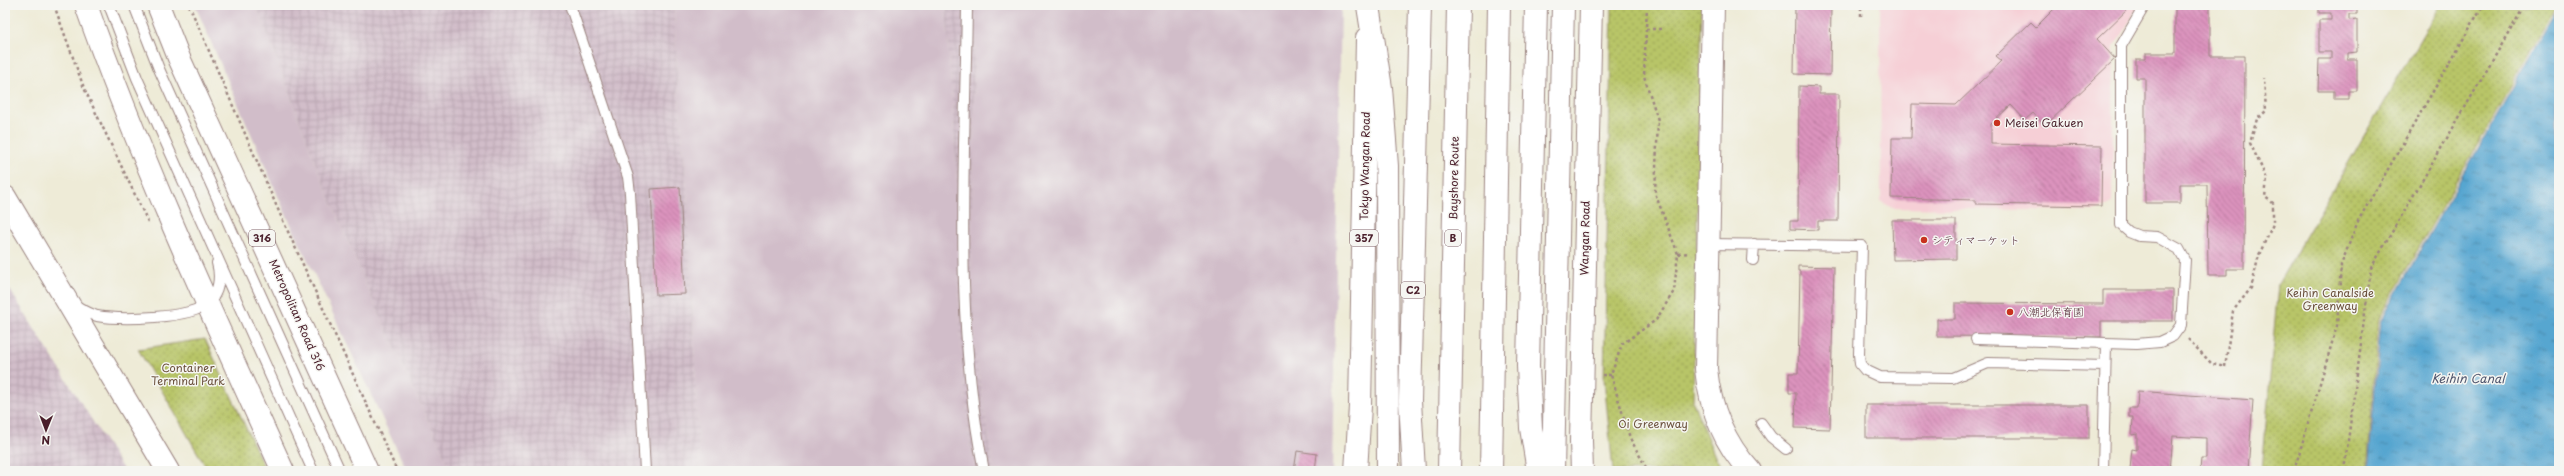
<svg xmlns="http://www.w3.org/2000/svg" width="2564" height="476" viewBox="0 0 2564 476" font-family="'Playpen Sans','Klee One',sans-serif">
<defs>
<pattern id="industrial-grid" width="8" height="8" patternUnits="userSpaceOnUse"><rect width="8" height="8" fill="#d1bdc9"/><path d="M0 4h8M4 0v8" fill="none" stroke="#b5a2ad"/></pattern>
<pattern id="park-dots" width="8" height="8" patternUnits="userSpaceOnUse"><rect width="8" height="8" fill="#b8c567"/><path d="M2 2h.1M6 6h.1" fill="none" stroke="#989f55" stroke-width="1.8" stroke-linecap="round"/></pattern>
<pattern id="water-ripples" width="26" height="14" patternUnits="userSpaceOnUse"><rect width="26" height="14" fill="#56a6d0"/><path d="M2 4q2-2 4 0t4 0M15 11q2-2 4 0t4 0" fill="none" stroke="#4987a9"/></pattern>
<pattern id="building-back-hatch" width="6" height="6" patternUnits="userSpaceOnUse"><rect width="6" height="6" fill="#db93bd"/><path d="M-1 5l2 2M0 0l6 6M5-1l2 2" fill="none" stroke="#b4779a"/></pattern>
</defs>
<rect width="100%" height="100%" fill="#f6f6f2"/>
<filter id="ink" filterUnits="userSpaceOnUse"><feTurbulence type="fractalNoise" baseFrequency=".025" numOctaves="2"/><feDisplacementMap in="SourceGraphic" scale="8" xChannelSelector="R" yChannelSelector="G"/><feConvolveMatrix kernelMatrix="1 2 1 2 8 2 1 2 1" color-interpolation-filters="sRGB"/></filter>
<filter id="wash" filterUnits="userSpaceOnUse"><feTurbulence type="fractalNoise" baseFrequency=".012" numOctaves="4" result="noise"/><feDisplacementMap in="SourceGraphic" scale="16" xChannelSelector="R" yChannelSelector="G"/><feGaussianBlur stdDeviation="0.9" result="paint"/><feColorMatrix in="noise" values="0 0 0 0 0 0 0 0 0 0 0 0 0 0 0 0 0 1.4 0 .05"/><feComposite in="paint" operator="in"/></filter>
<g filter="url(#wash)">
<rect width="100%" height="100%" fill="#eeebd7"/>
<path fill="#f6cfd6" d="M 1880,5 L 2140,5 L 2114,46 L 2112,203 L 2094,211 L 1892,208 L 1881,201 Z"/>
<path fill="url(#industrial-grid)" d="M 256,5 L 674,5 L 677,75 L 687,189 L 700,471 L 451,471 L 372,299 L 319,173 Z
M 946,5 L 976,5 L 971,250 L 973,312 L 976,356 L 994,471 L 976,471 L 969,438 L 960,330 L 958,198 Z
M 5,282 L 124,471 L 5,471 Z"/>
<path fill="#d1bdc9" d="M 195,5 L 256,5 L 319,173 L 372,299 L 451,471 L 407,471 L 285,212 Z
M 674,5 L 946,5 L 958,198 L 960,330 L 969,438 L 976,471 L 700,471 L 687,189 L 677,75 Z
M 976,5 L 1341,5 L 1332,471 L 994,471 L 976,356 L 973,312 L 971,250 Z"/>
<path fill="url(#park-dots)" stroke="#817249" d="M 1612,5 L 1702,5 L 1693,402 L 1716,459 L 1726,471 L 1613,471 L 1604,379 Z
M 2440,5 L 2557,5 L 2379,318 L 2367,471 L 2262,471 L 2278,284 Z
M 205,339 L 266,471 L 208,471 L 138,349 Z"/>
<path fill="url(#water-ripples)" stroke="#50627e" d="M 2559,6 L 2559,471 L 2368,471 L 2381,319 Z"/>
<g id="blocks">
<path fill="url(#building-back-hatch)" d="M 1795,5 L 1831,5 L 1830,75 L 1794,74 Z
M 2058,5 L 2132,5 L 2097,39 L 2115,59 L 2045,126 L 2033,113 L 2025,120 L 2011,105 L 1991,124 L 1991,144 L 2102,146 L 2101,206 L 1976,204 L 1976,200 L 1891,198 L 1892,138 L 1911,138 L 1912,104 L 1956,105 L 2002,61 L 1996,56 L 2031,22 L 2036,27 Z
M 2175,5 L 2210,5 L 2210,56 L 2245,56 L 2244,269 L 2227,269 L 2227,275 L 2208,275 L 2207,184 L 2180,184 L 2180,203 L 2145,203 L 2145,78 L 2136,78 L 2136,59 L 2146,59 L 2146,53 L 2175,53 Z
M 2319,5 L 2357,5 L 2357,14 L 2349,14 L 2349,20 L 2357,19 L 2357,52 L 2348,53 L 2348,59 L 2357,59 L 2357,91 L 2349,91 L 2349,99 L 2334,99 L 2334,91 L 2318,91 L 2319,59 L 2331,59 L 2331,52 L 2319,52 L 2319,20 L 2331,20 L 2331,13 L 2319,13 Z
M 1799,86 L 1819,87 L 1819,94 L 1839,94 L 1838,221 L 1818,221 L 1818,230 L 1790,229 L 1790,221 L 1798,221 Z
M 680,187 L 685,294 L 656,295 L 651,189 Z
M 1892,220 L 1956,220 L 1956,259 L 1893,260 Z
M 1798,266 L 1834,267 L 1830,429 L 1795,428 L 1796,393 L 1789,393 L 1789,373 L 1798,373 L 1800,271 L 1798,271 Z
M 2103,290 L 2173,290 L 2173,321 L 2101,321 L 2101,337 L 1937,336 L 1937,319 L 1955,319 L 1955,303 L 2103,304 Z
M 2138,391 L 2253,400 L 2248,471 L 2200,471 L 2201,458 L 2206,458 L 2206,438 L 2173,436 L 2170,471 L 2130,469 L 2132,449 L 2137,450 L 2137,434 L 2132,435 L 2133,417 L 2129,417 L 2129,408 L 2137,408 Z
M 1866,405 L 2089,405 L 2089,438 L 1866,438 Z
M 1297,451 L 1317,454 L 1315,471 L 1294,471 Z"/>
</g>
</g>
<g filter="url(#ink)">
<use href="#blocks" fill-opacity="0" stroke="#9c8581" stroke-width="1"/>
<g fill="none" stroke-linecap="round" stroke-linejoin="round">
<defs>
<path id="service" d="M 109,5 L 137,78 L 313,471
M 134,5 L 159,69 L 340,471
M 570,5 L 628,177 L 630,193 L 645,471
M 967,5 C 965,160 953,318 984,471
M 1708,244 L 1862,246 L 1859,354 L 1860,364 L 1865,370 L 1880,377 L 1953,378 L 1988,363 L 2105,366
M 1753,260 L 1754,244
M 73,304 C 80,308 89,314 97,316 C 120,320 191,319 208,303 C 219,293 221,277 217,263
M 1976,339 L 2136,344 L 2160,342 L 2173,336 L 2181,325 L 2185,260 L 2179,249 L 2157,237 L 2139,236 L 2129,232 L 2121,225 L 2121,46 L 2145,5
M 1761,423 L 1771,437 L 1786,449
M 2103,471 L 2106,343"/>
<path id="tertiary" d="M 1713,5 L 1706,369 C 1710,407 1723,442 1750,471
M 5,197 L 168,471"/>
<path id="primary" d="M 86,5 C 142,164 213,317 283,471
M 158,5 L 179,58 L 367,471"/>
<path id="trunk" d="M 1356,471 L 1360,406 L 1367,38
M 1553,471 L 1563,5
M 1582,471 L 1581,441 L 1591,5"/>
<path id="motorway" d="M 1536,5 L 1528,366 L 1531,428 L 1538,471
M 1368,6 L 1381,88 L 1387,166 L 1388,471
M 1414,471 L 1410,401 L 1420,5
M 1449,471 L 1458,5
M 1491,471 L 1499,5"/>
</defs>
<use href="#service" stroke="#9c8581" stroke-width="12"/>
<use href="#tertiary" stroke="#9c8581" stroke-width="24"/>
<use href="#primary" stroke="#9c8581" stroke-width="24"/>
<use href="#trunk" stroke="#9c8581" stroke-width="24"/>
<use href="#motorway" stroke="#9c8581" stroke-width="24"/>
<path stroke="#9c8581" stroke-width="2.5" stroke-dasharray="3 3" stroke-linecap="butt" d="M 54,5 L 84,88 L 148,222
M 189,5 L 280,214 L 397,471
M 1647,5 L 1644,76 L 1658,120 L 1655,193 L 1678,254 L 1674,291 L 1656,320 L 1622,344 L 1611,375 L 1630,438 L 1648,471
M 1861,16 L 1861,5
M 1646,29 L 1662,29
M 1678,254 L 1689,253
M 2188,339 L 2212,364 L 2225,367 L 2233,311 L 2251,288 L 2259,255 L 2273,224 L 2273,203 L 2265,197 L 2267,179 L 2250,143 L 2257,119 L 2266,111 L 2264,78
M 1602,375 L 1611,375
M 2294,471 L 2337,326 L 2341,265 L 2358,221 L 2483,5
M 2344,471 L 2371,268 L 2525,5"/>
<use href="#service" stroke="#fff" stroke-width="10"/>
<use href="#tertiary" stroke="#fff" stroke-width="22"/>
<use href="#primary" stroke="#fff" stroke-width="22"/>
<use href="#trunk" stroke="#fff" stroke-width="22"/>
<use href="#motorway" stroke="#fff" stroke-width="22"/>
</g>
</g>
<g fill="#c8321e" stroke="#f6f6f2" stroke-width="1.5">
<circle cx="1997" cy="123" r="4"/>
<circle cx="1924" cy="240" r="4"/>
<circle cx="2010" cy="312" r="4"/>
</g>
<g text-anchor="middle" stroke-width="3" stroke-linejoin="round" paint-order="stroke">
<g fill="#f6f6f2" stroke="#7e6067" stroke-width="1">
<rect x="249" y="230" width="26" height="16" rx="3"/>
<rect x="1350" y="230" width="28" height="16" rx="3"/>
<rect x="1445" y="230" width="16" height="16" rx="3"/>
<rect x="1401" y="282" width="24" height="16" rx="3"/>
</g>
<g font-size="10" font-weight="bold" fill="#4a1f2b">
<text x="262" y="242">316</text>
<text x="1364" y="242">357</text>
<text x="1453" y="242">B</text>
<text x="1413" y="294">C2</text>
</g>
<g font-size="11" fill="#4a1f2b" stroke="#f6f6f2" text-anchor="start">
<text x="2005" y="127">Meisei Gakuen</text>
<text x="1932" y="244">シティマーケット</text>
<text x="2018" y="316">八潮北保育園</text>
</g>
<g font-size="11" fill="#4a1f2b" stroke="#f6f6f2">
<text transform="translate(1365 166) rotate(-89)" y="4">Tokyo Wangan Road</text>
<text transform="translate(1454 178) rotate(-89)" y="4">Bayshore Route</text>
<text transform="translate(1585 238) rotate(-89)" y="4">Wangan Road</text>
<text transform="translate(297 315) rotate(66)" y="4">Metropolitan Road 316</text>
</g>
<g font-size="11" fill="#6b513d" stroke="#f6f6f2">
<text x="2330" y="297">Keihin Canalside<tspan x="2330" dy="13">Greenway</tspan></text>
<text x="188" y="372">Container<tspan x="188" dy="13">Terminal Park</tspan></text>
<text x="1653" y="428">Oi Greenway</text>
</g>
<g font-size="12" font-style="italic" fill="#4f556d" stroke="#f6f6f2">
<text x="2468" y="383">Keihin Canal</text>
</g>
</g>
<rect width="2564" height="476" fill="none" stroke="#f6f6f2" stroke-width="20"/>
<g transform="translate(46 430) rotate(181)" stroke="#f6f6f2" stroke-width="3" paint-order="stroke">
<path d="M0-3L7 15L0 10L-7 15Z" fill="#4a1f2b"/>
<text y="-6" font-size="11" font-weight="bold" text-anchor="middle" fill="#4a1f2b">N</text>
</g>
</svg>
